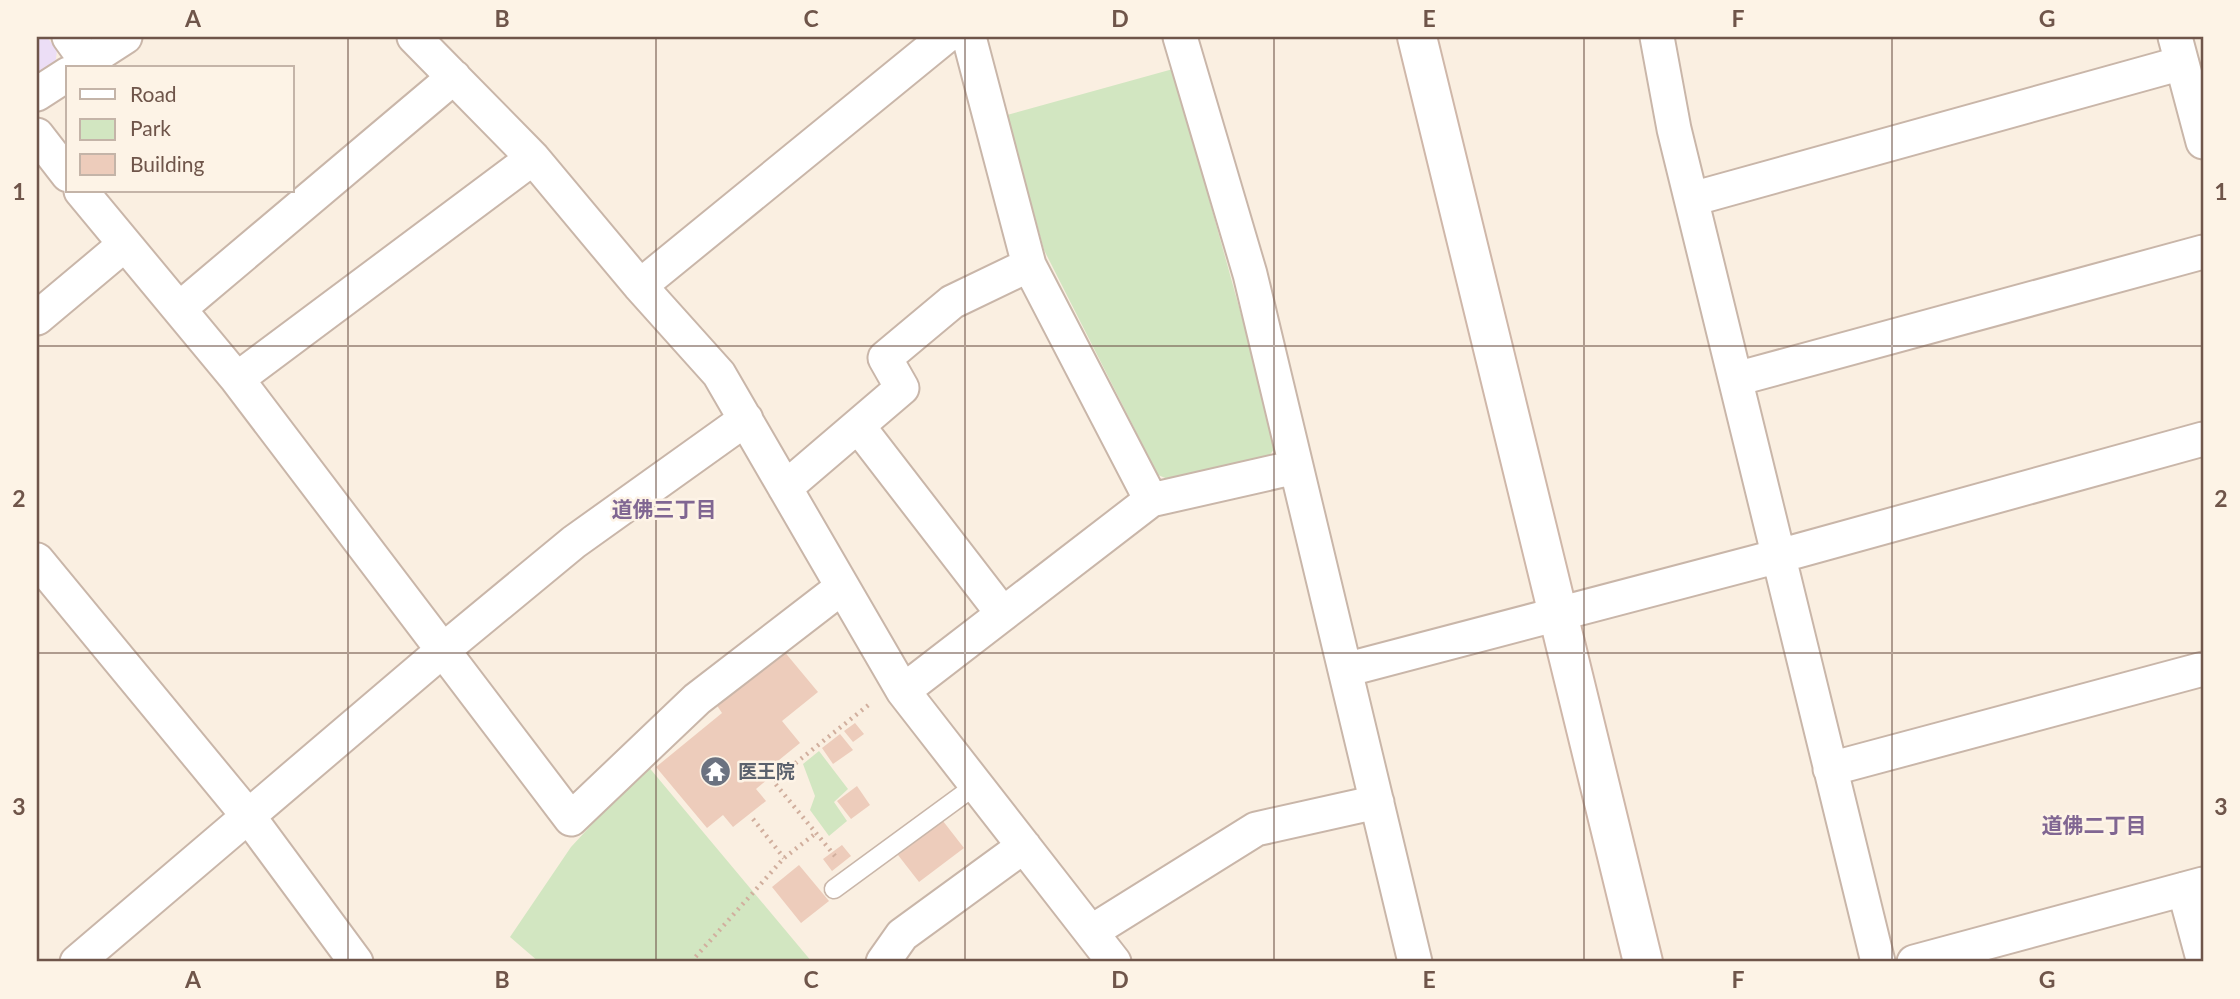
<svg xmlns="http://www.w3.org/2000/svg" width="2240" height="999" viewBox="0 0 2240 999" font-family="Lato,'Noto Sans JP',sans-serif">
<rect width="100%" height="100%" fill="#faefe1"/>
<path fill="#ecdef6" d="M 37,37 L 47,37 L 57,50 L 55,67 L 37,79 Z"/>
<path fill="#d2e6c1" d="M 1173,69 L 1277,444 L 1268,458 L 1170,480 L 1158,475 L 1044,250 L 1007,115 Z
M 819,751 L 848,789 L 834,802 L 847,821 L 829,836 L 810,810 L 815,796 L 803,764 Z
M 647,765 L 812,962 L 539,962 L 510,937 L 571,847 Z"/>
<path fill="#edccbb" d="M 783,650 L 818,692 L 782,721 L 800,743 L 768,769 L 774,774 L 756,789 L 766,801 L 733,827 L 723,815 L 707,828 L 656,767 L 722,713 L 716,704 Z
M 855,723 L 864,734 L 853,742 L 844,731 Z
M 840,734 L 853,750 L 833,764 L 822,748 Z
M 857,786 L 870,805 L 851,819 L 837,801 Z
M 943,821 L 964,848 L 919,882 L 898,855 Z
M 842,845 L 851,856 L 832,871 L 823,859 Z
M 799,865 L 829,901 L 801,923 L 772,887 Z"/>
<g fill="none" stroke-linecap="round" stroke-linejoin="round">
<defs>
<path id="lane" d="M 834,889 L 976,785"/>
<path id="street" d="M 69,37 L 87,62
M 414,37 L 533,158 L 640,286 L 719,374 L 903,691 L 1114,962
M 969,37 L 1029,265 L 1151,500
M 1180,37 L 1250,274 L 1415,962
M 1657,37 L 1674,129 L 1878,962
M 2175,37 L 2203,142
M 77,68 L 125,37
M 37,94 L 68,74
M 37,135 L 68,175
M 81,191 L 237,379 L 571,819 L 697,699 L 841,588
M 1692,199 L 2182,63
M 640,286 L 945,37
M 179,309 L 454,77
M 37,318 L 124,245
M 237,379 L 533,158
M 1736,379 L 2203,252
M 858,426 L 1003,614
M 785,488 L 902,388 L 885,358 L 952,302 L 1029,265
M 37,560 L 249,817 L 356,962
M 1345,670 L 1779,556 L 2203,439
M 903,691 L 1151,500 L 1296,467
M 1830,769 L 2203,669
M 2184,889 L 2203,959
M 1091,932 L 1256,829 L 1377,802
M 77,962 L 442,651 L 574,542 L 746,419
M 883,962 L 902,935 L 1024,846
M 1914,962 L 2203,884"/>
<path id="secondary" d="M 1417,37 L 1643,962"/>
</defs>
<use href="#lane" stroke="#c9b6a9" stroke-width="21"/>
<use href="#street" stroke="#c9b6a9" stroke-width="37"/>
<use href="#secondary" stroke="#cfb7a9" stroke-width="42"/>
<path stroke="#d1af9e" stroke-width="4.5" stroke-dasharray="2 5" stroke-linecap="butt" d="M 753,819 L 784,858
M 835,856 L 773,781 L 871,703
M 691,962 L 784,858 L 816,833"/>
<use href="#lane" stroke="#fff" stroke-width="18"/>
<use href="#street" stroke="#fff" stroke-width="33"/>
<use href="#secondary" stroke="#fff" stroke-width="38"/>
</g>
<path fill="none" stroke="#6f554a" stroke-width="2" stroke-opacity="0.55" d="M 348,37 L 348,962M 656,37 L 656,962M 965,37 L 965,962M 1274,37 L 1274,962M 1584,37 L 1584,962M 1892,37 L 1892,962M 37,346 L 2203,346M 37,653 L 2203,653"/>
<defs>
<symbol id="temple-disc" viewBox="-11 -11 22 22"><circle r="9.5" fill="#6b7280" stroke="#fdf3e6"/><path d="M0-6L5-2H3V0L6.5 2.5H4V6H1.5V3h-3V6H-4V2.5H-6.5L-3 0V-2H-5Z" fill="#fff"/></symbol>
</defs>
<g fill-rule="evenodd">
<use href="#temple-disc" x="698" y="754" width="35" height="35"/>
</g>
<g text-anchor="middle" stroke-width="5" stroke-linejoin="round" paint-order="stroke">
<g font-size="19" font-weight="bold" fill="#5b616d" stroke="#fdf3e6" text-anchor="start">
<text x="738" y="778">医王院</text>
</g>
<g font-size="21" font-weight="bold" fill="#806692" stroke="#fdf3e6">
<text x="664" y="517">道佛三丁目</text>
<text x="2094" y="833">道佛二丁目</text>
</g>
</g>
<rect width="2240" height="999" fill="none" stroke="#fdf3e6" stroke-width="77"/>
<rect x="66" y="66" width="228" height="126" fill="#fdf3e6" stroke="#c4b4a8" stroke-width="2"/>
<rect x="80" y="89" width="35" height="10" fill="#ffffff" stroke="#c4b4a8" stroke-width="2"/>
<text x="130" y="102" font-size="21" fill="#6f554a">Road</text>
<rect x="80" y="119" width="35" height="21" fill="#d2e6c1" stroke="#c4b4a8" stroke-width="2"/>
<text x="130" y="136" font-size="21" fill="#6f554a">Park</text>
<rect x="80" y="154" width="35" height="21" fill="#edccbb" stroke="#c4b4a8" stroke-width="2"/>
<text x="130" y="172" font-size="21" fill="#6f554a">Building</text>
<rect x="38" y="38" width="2164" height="922" fill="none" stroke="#6f554a" stroke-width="2.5"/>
<g font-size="23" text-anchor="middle" font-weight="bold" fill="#6f554a">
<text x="193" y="27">A</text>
<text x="502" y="27">B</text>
<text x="811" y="27">C</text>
<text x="1120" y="27">D</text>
<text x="1429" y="27">E</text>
<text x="1738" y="27">F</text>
<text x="2047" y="27">G</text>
<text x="19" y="200">1</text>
<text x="2221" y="200">1</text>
<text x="19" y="507">2</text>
<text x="2221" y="507">2</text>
<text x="19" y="815">3</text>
<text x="2221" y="815">3</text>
<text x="193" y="988">A</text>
<text x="502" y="988">B</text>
<text x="811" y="988">C</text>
<text x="1120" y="988">D</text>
<text x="1429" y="988">E</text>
<text x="1738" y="988">F</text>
<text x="2047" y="988">G</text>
</g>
</svg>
